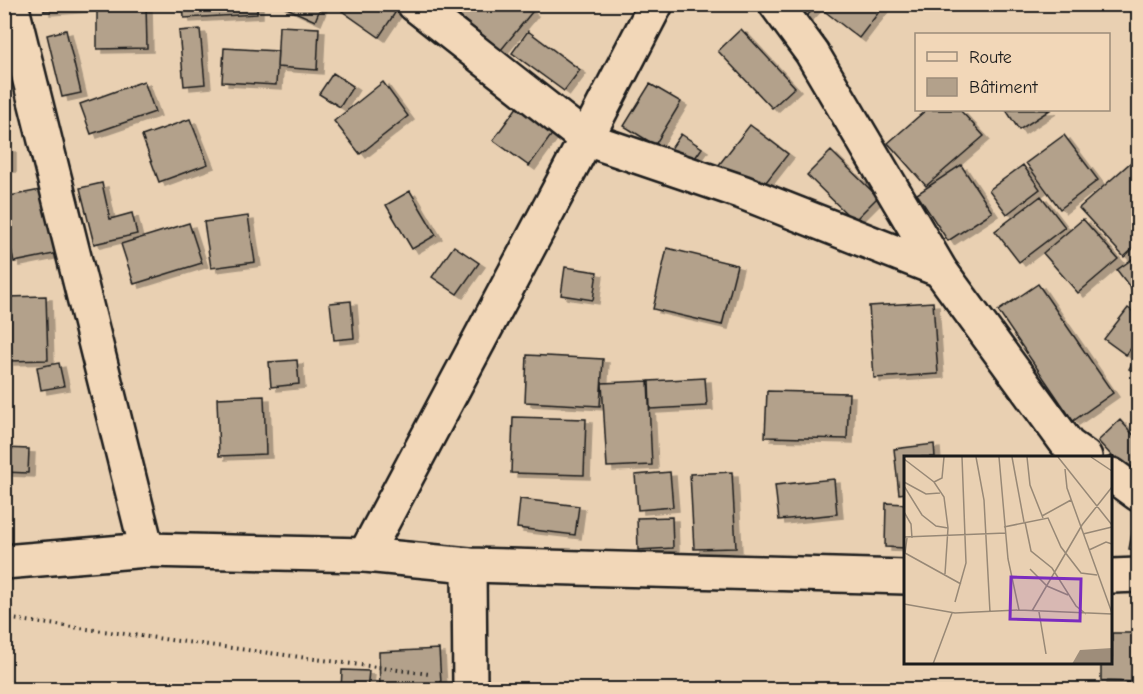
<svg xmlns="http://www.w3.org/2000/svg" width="1143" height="694" viewBox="0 0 1143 694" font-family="'Comic Neue',sans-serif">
<defs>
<filter id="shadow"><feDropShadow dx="6" dy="4" stdDeviation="0" flood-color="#0004"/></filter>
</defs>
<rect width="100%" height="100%" fill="#e9d0b2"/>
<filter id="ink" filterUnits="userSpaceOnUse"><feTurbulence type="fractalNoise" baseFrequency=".0167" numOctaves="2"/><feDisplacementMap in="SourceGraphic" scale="12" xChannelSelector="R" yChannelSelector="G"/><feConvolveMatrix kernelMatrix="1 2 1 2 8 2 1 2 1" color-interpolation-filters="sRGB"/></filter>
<g filter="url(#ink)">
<path fill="#b3a18b" stroke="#1c1c1c" stroke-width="1.5" filter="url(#shadow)" d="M 44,4 L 86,4 L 86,8 L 44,11 Z
M 97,4 L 146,4 L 147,48 L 97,49 Z
M 183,4 L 257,4 L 257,14 L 184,18 Z
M 278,4 L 322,4 L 315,21 Z
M 346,4 L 383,4 L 395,13 L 379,37 L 342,11 Z
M 467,4 L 522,4 L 532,12 L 501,50 L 458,15 Z
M 793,4 L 818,4 L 806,17 Z
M 828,4 L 885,4 L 859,38 L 823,10 Z
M 279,26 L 319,28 L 317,70 L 277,67 Z
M 200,29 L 205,84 L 184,86 L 179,31 Z
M 741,29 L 795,87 L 772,108 L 718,51 Z
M 66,30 L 81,93 L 62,97 L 47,35 Z
M 528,31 L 580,70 L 564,91 L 512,53 Z
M 224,48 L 278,51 L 276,85 L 222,82 Z
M 333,73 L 353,86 L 340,107 L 319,94 Z
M 144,81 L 155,112 L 91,134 L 80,104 Z
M 383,82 L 408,116 L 360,154 L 334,121 Z
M 650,84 L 681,102 L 655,145 L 624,126 Z
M 520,103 L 556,129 L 529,166 L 493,140 Z
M 926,110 L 960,110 L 984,136 L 926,186 L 888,143 Z
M 1006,110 L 1050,110 L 1019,130 Z
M 190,119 L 208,164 L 159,182 L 142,136 Z
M 750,125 L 788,154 L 748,205 L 711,175 Z
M 681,134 L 702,148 L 686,171 L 666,156 Z
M 1064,135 L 1098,180 L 1060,209 L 1026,163 Z
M 4,148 L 10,148 L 10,168 L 4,168 Z
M 831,151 L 878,197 L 854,221 L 807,175 Z
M 1138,156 L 1138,244 L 1124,257 L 1079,208 Z
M 961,165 L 992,212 L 948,241 L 917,194 Z
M 1023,165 L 1040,189 L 1007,214 L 989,190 Z
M 102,183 L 110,219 L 132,213 L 137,234 L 94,244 L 80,188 Z
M 46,189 L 59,253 L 14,262 L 4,218 L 4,197 Z
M 410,191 L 436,235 L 412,249 L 386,205 Z
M 1041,196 L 1065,227 L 1019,262 L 995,231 Z
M 248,216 L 255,262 L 211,268 L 204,222 Z
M 1083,219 L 1118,259 L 1078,293 L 1043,253 Z
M 189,223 L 202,263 L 134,284 L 121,244 Z
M 454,246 L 479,263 L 457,294 L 432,277 Z
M 667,248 L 737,265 L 722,325 L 653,309 Z
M 1138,255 L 1138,298 L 1117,270 Z
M 565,267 L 597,272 L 593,300 L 561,295 Z
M 1038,284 L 1113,393 L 1073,421 L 998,311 Z
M 46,296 L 48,360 L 8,361 L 7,297 Z
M 351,301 L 354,338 L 334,340 L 330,303 Z
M 933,302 L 938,374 L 874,378 L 869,306 Z
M 1128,308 L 1138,315 L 1138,339 L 1126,355 L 1104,339 Z
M 1138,353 L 1138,375 L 1129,369 Z
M 527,355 L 603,359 L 600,406 L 525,402 Z
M 297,360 L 299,384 L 271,387 L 269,362 Z
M 59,363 L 64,386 L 41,390 L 37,367 Z
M 705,378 L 707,406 L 650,409 L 649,381 Z
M 648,381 L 652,465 L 607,467 L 602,383 Z
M 767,391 L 849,393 L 847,439 L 765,437 Z
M 264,396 L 266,454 L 219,456 L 217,398 Z
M 513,417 L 586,419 L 584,475 L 511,473 Z
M 1120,420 L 1138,440 L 1138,484 L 1098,441 Z
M 934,444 L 935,457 L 906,457 L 906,493 L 899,494 L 894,449 Z
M 4,448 L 29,449 L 28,473 L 4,472 Z
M 670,472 L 673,507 L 638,510 L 635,475 Z
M 732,472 L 736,548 L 694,549 L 690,474 Z
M 834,479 L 837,514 L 779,520 L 775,485 Z
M 520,499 L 579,506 L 575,535 L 517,528 Z
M 886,503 L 906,504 L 906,548 L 885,547 Z
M 672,517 L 673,548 L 638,550 L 637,518 Z
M 1134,523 L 1138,523 L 1138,551 L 1129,549 Z
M 1112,633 L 1138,633 L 1138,682 L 1101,681 L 1101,662 L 1112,662 Z
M 439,649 L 441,683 L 380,687 L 379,652 Z
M 342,670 L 369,671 L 367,690 L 341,690 Z"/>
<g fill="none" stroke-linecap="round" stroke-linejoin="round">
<defs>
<path id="minor" d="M 11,4 L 147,550
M 414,4 L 586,139 L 742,192 L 940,270
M 776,4 L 812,53 L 940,270 L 1068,445 L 1085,457
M 1112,475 L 1138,494
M 365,555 L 586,139 L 656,4
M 469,565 L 470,690"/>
<path id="tertiary" d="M 4,562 L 147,550 L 365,555 L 469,565 L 906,577
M 1112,576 L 1138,575"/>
</defs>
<use href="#minor" stroke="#1c1c1c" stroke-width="38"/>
<use href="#tertiary" stroke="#1c1c1c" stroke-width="38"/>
<path stroke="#1c1c1c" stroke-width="4" stroke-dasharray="1.5 4.5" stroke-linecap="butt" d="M 4,618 L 429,674
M 511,685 L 546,690"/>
<use href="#minor" stroke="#f2d7b8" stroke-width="33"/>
<use href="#tertiary" stroke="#f2d7b8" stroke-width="33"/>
</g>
</g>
<g transform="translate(904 456)">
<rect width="208" height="208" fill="#e9d0b2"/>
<path d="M 208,192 L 208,208 L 168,208 L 176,194 Z" fill="#9e8d7a"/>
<path fill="none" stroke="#978876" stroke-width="1.5" d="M 72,1 L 80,44 L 86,156M 95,1 L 104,103 L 115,154M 108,1 L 120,66M 123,1 L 126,29 L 139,62M 154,1 L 208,69M 187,1 L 208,15M 0,3 L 30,26 L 40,41 L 44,72 L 41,118M 161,13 L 163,32 L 208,157M 0,26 L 22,38 L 36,37M 30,26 L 38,22 L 40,1M 0,30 L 18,59 L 32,70 L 44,72M 0,56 L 7,68 L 8,82M 138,60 L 167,44M 121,66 L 127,95 L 148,112 L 172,150 L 182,158M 100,71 L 144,62 L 157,91 L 177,117 L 193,119M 179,78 L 208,71M 0,81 L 102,77M 3,82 L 1,97 L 57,128M 185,94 L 202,86 L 208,88M 126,113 L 143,130 L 164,139M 51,146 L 62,107 L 58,1M 0,148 L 51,157 L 115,154 L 208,158M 128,155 L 178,69 L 208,31M 135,156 L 142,198M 29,208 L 48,157"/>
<path fill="#7b2cbf" fill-opacity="0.15" stroke="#7b2cbf" stroke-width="3" d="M 107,121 L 177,123 L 176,165 L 106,163 Z"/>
<rect width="208" height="208" fill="none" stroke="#1c1c1c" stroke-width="3"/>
</g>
<rect width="1143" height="694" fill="none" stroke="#f2d7b8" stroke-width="24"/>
<rect x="12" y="12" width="1119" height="670" fill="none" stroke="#1c1c1c" stroke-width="2" filter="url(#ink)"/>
<rect x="915" y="33" width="195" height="78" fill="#f2d7b8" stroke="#9c8c7a" stroke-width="1.5"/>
<rect x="927" y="52" width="30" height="9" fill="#f2d7b8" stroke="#9c8c7a" stroke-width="1.5"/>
<text x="969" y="63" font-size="18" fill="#1c1c1c">Route</text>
<rect x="927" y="78" width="30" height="18" fill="#b3a18b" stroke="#9c8c7a" stroke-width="1.5"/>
<text x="969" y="93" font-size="18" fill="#1c1c1c">Bâtiment</text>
</svg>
